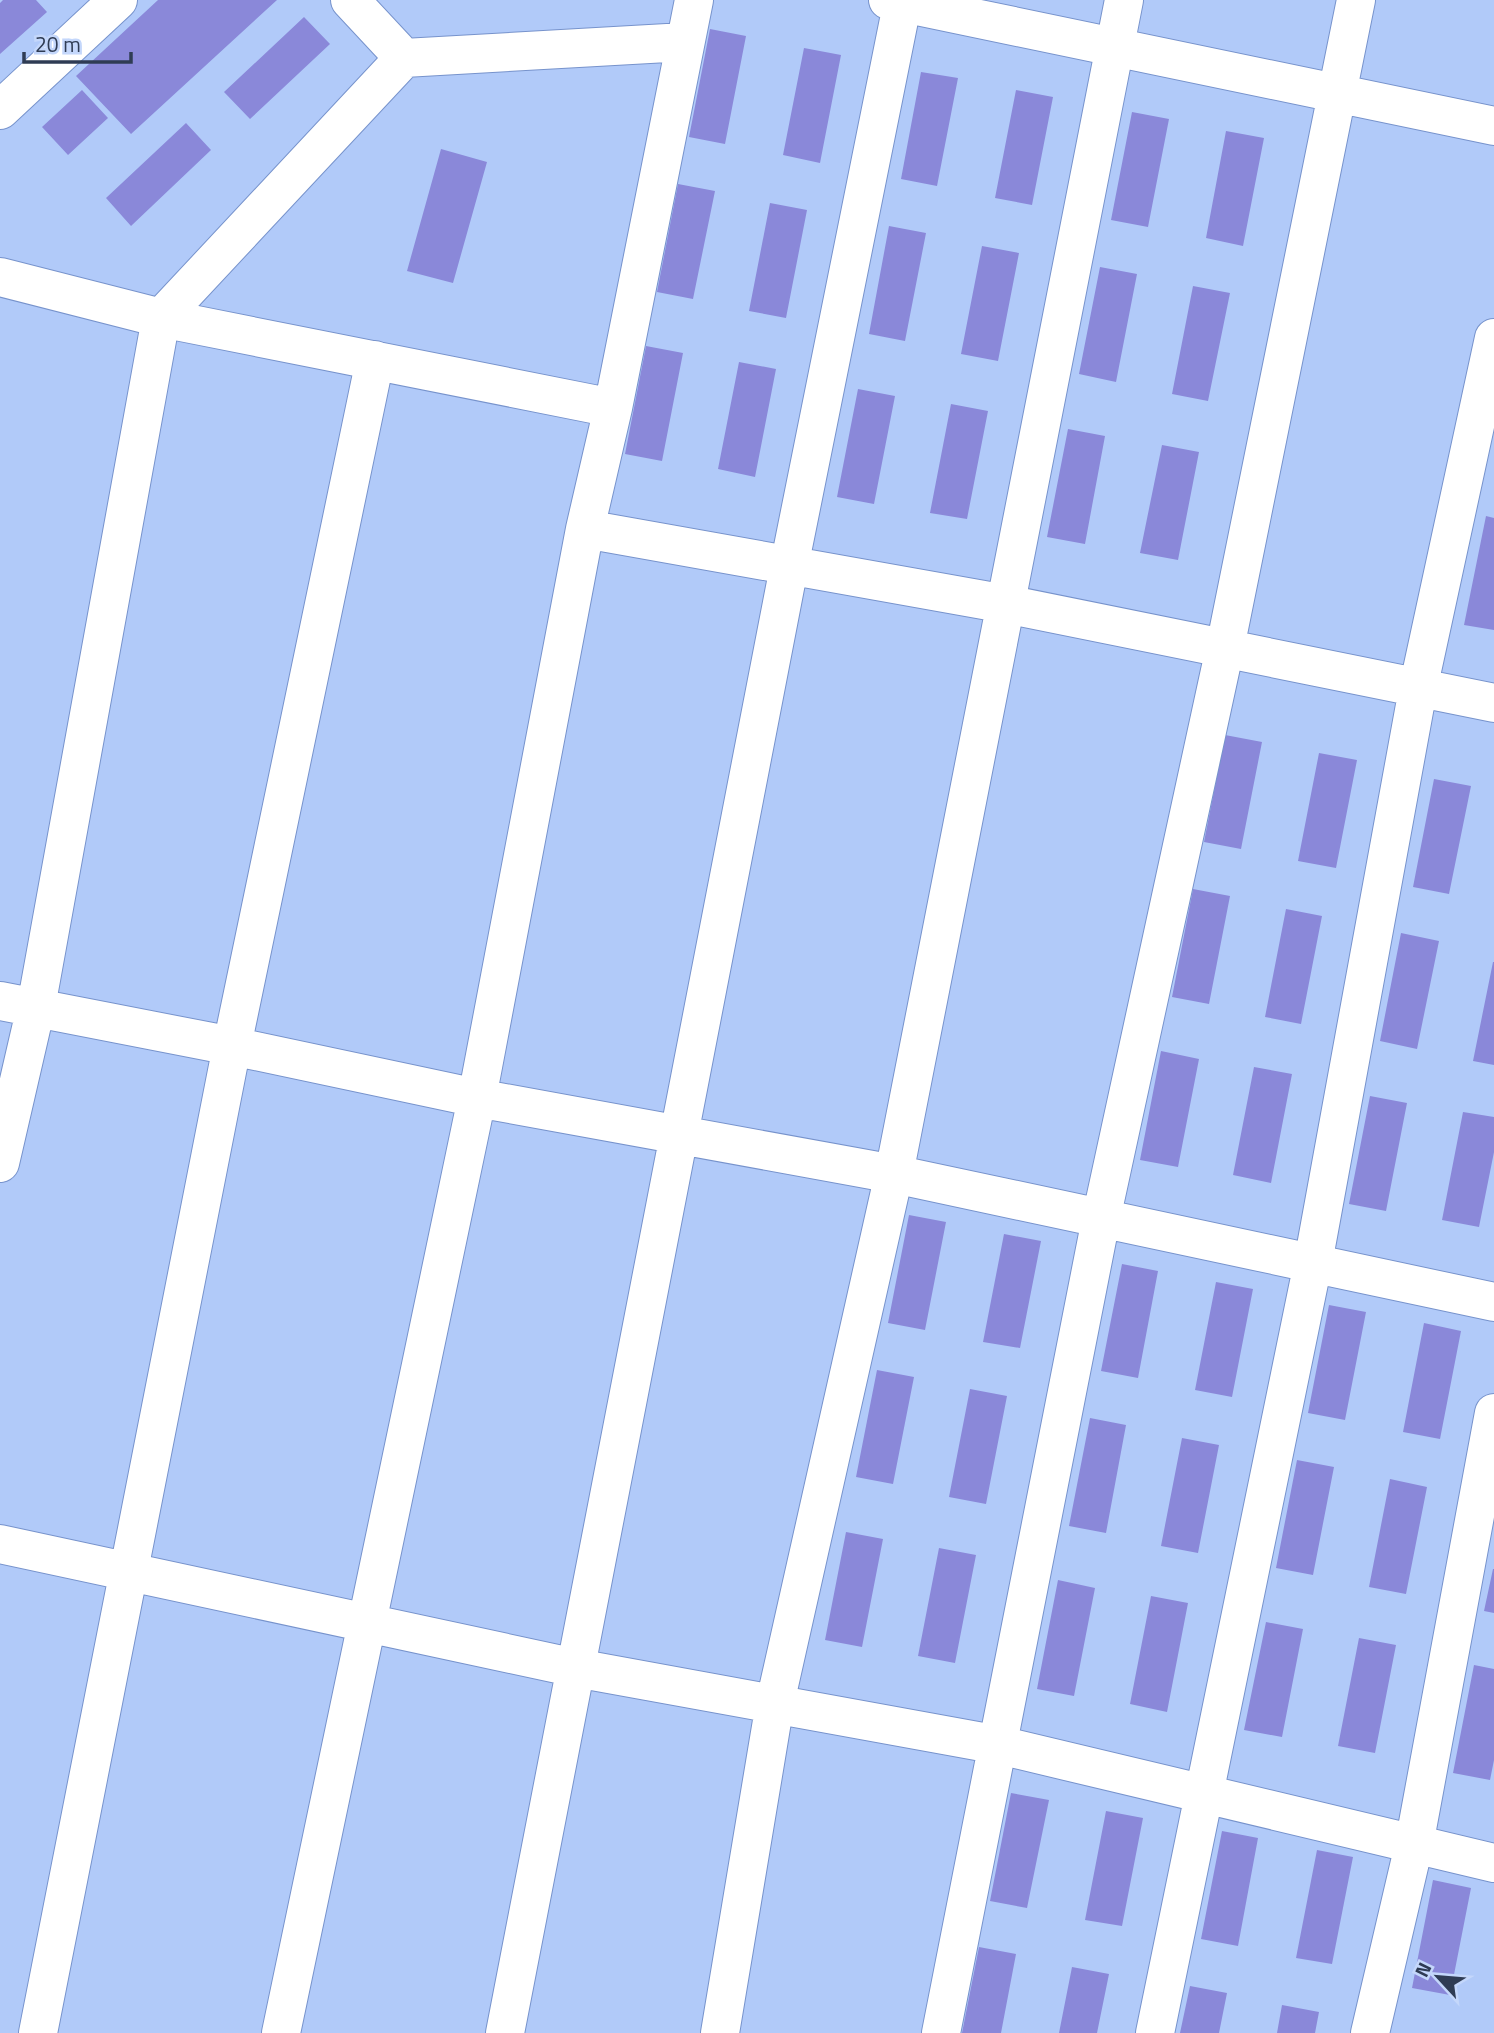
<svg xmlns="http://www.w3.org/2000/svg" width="1494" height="2033" viewBox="0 0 1494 2033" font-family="'Titillium Web',sans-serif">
<rect width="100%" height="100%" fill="#b1caf9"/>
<path fill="#8a88d9" d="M 3,0 L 36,0 L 47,12 L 0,54 L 0,3 Z
M 158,0 L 277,0 L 131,134 L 76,76 Z
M 304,17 L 330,44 L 250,119 L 224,92 Z
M 710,29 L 746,36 L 725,144 L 689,137 Z
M 804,48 L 841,55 L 820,163 L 783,155 Z
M 921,72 L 958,78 L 937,186 L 901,179 Z
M 82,90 L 108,118 L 68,155 L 42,127 Z
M 1016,90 L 1053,97 L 1032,205 L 995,198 Z
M 1132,112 L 1169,119 L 1148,227 L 1111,220 Z
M 186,123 L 211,150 L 131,226 L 106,198 Z
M 1226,131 L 1264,138 L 1243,246 L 1206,238 Z
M 441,149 L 487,162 L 453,283 L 407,271 Z
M 678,184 L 715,191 L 693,299 L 657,292 Z
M 770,203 L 807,210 L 786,318 L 749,311 Z
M 889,226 L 926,233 L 905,341 L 869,334 Z
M 982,246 L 1019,253 L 998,361 L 961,354 Z
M 1100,267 L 1137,274 L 1116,382 L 1079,374 Z
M 1193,286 L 1230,293 L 1208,401 L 1172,394 Z
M 646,346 L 683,353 L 662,461 L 625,454 Z
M 739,362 L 776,369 L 755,477 L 718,469 Z
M 858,389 L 895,396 L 874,504 L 837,497 Z
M 951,404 L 988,411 L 967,519 L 930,513 Z
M 1068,429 L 1105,436 L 1085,544 L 1047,537 Z
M 1162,445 L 1199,452 L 1178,560 L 1140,553 Z
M 1486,516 L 1494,518 L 1494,630 L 1464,625 Z
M 1225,735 L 1262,742 L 1241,849 L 1204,842 Z
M 1319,753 L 1357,760 L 1336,868 L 1298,861 Z
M 1434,779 L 1471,786 L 1449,894 L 1413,887 Z
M 1193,889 L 1230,896 L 1209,1004 L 1172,997 Z
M 1286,909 L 1322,916 L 1301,1024 L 1265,1017 Z
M 1401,933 L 1439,941 L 1417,1049 L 1380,1041 Z
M 1493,962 L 1494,962 L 1494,1065 L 1473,1061 Z
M 1161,1051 L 1199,1059 L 1178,1167 L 1140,1160 Z
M 1254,1067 L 1292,1074 L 1271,1183 L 1233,1175 Z
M 1370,1096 L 1407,1103 L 1386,1211 L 1349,1204 Z
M 1463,1112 L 1494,1117 L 1494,1152 L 1479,1227 L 1442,1220 Z
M 909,1215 L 946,1222 L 925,1330 L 888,1323 Z
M 1004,1234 L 1041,1241 L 1020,1348 L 983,1342 Z
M 1122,1264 L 1158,1271 L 1138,1378 L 1101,1371 Z
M 1216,1282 L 1253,1289 L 1232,1397 L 1195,1390 Z
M 1329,1305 L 1366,1312 L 1345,1420 L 1308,1413 Z
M 1424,1323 L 1461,1331 L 1440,1439 L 1403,1432 Z
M 877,1370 L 914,1377 L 893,1484 L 856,1477 Z
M 970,1389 L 1007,1396 L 986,1504 L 949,1497 Z
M 1090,1418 L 1126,1425 L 1106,1533 L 1069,1526 Z
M 1182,1438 L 1219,1445 L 1198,1553 L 1161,1546 Z
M 1297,1460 L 1334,1467 L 1313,1575 L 1276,1568 Z
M 1390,1479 L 1427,1487 L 1406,1594 L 1369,1587 Z
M 846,1532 L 883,1539 L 862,1647 L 825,1640 Z
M 939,1548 L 976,1555 L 955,1663 L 918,1656 Z
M 1493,1569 L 1494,1569 L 1494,1613 L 1484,1611 Z
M 1058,1580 L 1095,1588 L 1074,1696 L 1037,1689 Z
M 1151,1596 L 1188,1603 L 1167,1712 L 1130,1704 Z
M 1266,1622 L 1303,1629 L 1282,1737 L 1244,1730 Z
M 1359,1638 L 1396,1645 L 1375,1753 L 1338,1746 Z
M 1474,1665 L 1494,1669 L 1494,1760 L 1490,1780 L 1453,1773 Z
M 1011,1793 L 1049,1800 L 1027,1908 L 990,1901 Z
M 1106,1811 L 1143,1818 L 1122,1926 L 1085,1920 Z
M 1222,1831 L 1258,1838 L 1238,1946 L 1201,1939 Z
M 1317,1850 L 1353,1857 L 1332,1964 L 1296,1958 Z
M 1433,1880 L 1471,1888 L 1450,1995 L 1412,1988 Z
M 979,1947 L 1016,1954 L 1001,2033 L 962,2033 Z
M 1072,1967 L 1109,1974 L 1097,2033 L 1059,2033 Z
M 1190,1986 L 1227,1993 L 1219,2033 L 1180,2033 Z
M 1282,2005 L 1319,2012 L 1315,2033 L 1277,2033 Z"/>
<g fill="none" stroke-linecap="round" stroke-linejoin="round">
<defs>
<path id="minor" d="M 350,0 L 404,58 L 685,42
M 888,0 L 1494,126
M 0,110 L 118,0
M 0,277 L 161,318 L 613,408
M 585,529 L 1006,604 L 1494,703
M 0,1001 L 232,1046 L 477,1098 L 894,1174 L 1494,1302
M 0,1163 L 36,1007 L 161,318 L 404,58
M 0,1544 L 576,1668 L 999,1745 L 1494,1863
M 38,2033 L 232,1046 L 375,360
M 281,2033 L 477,1098 L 585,529 L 613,408 L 694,0
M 505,2033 L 789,567 L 903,0
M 720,2033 L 775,1703 L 894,1174 L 1124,0
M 941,2033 L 1101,1219 L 1225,648 L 1356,0
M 1155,2033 L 1313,1263 L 1418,689 L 1494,338
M 1370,2033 L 1414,1845 L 1494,1413"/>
</defs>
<use href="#minor" stroke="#7793cc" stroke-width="40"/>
<use href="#minor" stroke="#fff" stroke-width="38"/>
</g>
<g transform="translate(1438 1977) rotate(296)" stroke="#c4d7fb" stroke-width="5" paint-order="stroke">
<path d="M0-5L12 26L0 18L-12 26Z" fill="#2f3c54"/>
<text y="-10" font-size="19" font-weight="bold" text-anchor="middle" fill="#2f3c54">N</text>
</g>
<path d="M24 52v10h107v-10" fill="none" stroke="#2f3c54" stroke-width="3.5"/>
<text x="35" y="52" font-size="21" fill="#2f3c54" stroke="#c4d7fb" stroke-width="5" paint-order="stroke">20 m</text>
</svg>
